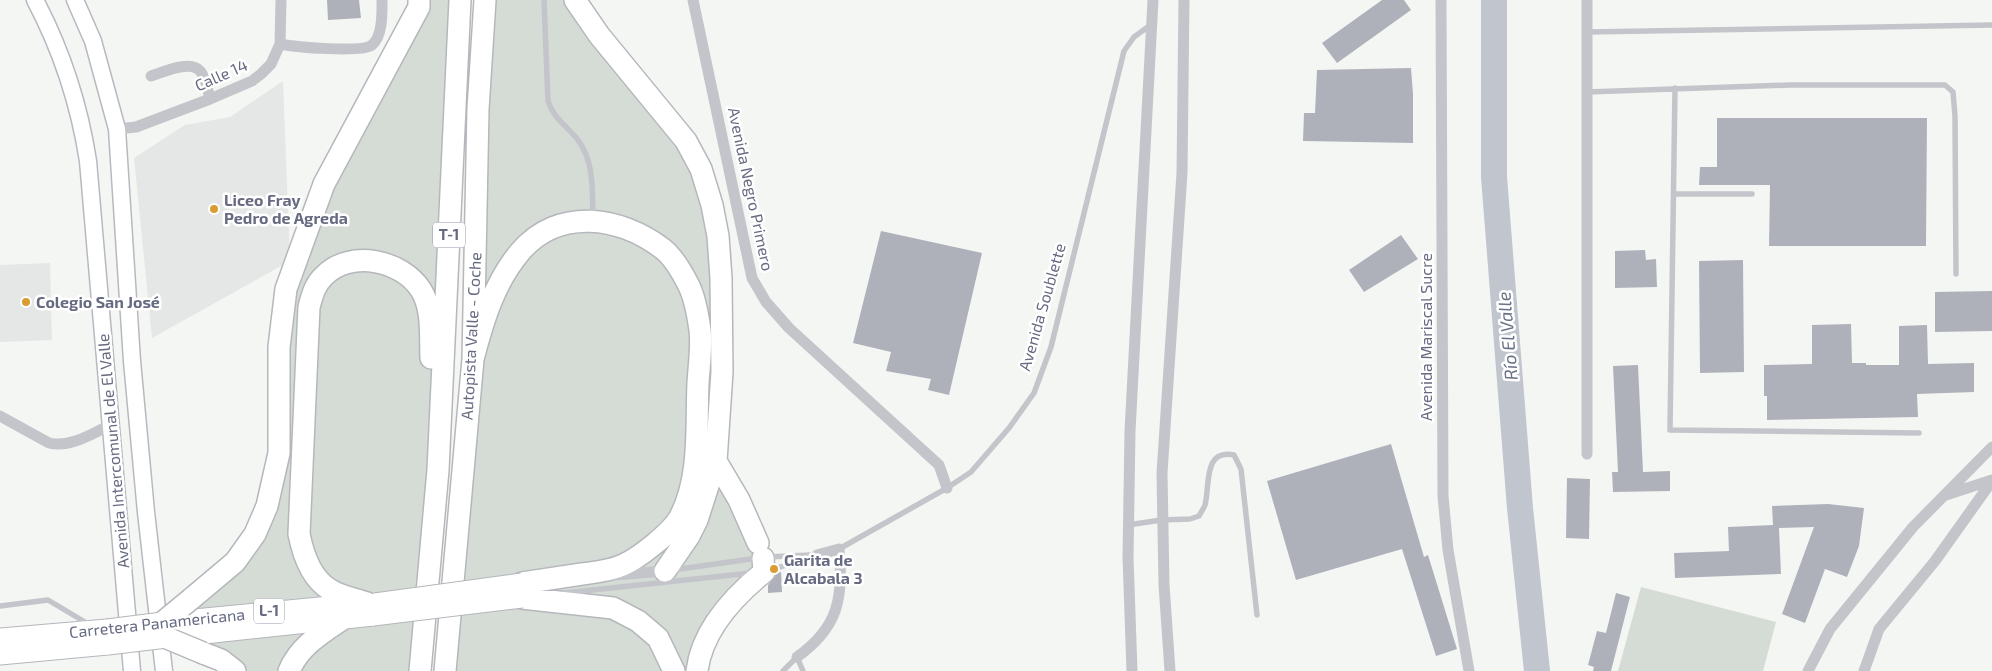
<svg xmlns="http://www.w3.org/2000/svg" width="1992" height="671" viewBox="0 0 1992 671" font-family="'Exo 2',sans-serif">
<rect width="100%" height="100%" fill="#f4f6f3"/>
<path fill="#e5e6e6" d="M 283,81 L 290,261 L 152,338 L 134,158 L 185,125 L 230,117 Z
M 50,263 L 52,340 L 0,342 L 0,265 Z"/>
<path fill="#d4dcd5" d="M 419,0 L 460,0 L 420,671 L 235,671 L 167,638 L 267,506 L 286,289 Z
M 485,0 L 575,0 L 686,141 L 712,205 L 716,461 L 758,543 L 752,581 L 697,671 L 445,671 Z
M 1641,587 L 1776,622 L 1763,671 L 1618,671 Z"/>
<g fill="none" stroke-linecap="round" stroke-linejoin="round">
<path stroke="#c1c5ce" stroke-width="26" d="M 1494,0 L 1494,177 L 1520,508 L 1537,671"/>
</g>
<path fill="#aeb1ba" d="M 327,0 L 359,0 L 361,18 L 328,20 Z
M 1382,0 L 1404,0 L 1411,10 L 1337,63 L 1322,43 Z
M 1411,68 L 1413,94 L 1413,143 L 1303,141 L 1304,113 L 1315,113 L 1317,70 Z
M 1717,118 L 1927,118 L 1926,246 L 1769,246 L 1770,185 L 1699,185 L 1700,167 L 1717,167 Z
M 881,231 L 982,253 L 949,395 L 928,390 L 931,379 L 886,371 L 891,352 L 853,343 Z
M 1401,235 L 1418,259 L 1364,292 L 1349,270 Z
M 1645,250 L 1646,260 L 1656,259 L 1657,287 L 1615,288 L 1615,251 Z
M 1743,260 L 1744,372 L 1700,373 L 1699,261 Z
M 1992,291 L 1992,331 L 1935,332 L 1935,292 Z
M 1851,324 L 1852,363 L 1866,363 L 1866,365 L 1899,365 L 1899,326 L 1927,325 L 1928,364 L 1974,363 L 1974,392 L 1917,394 L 1918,417 L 1767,420 L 1767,396 L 1764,396 L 1764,365 L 1812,364 L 1812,325 Z
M 1638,365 L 1643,472 L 1670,471 L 1670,491 L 1613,492 L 1612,472 L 1618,472 L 1613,366 Z
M 1391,444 L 1424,557 L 1428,555 L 1457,649 L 1436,656 L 1402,549 L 1296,580 L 1267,481 Z
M 1567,478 L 1590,479 L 1589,539 L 1566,538 Z
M 1828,504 L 1864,508 L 1859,546 L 1847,577 L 1825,569 L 1805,623 L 1782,614 L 1814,527 L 1779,528 L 1781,574 L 1675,578 L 1674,553 L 1729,551 L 1728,527 L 1773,525 L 1772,506 Z
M 781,572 L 782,592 L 768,593 L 768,585 L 775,577 L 776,573 Z
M 1616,593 L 1630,597 L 1611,671 L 1593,671 L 1594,667 L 1588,665 L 1597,631 L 1606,633 Z"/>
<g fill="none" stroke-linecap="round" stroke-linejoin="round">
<defs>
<path id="secondary" d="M 35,0 C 62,51 79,103 88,161 L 132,671
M 75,0 L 93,41 L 117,129 L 132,361 L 146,512 L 164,671"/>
<path id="primary" d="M 163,622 L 361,603
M 0,638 L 107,629
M 167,638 L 373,616
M 0,655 L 108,645"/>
<path id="highway" d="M 575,0 L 599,35 L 686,141 L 701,169 L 712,205 L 718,236 L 721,278 L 722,372 L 716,461 L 697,520 L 689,536 L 665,571
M 473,359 C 483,321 494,283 520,252 C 558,207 620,216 663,249 C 673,257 683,274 689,286 C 695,298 698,316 700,330 C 702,347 699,366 698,383 C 696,426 701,477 680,517 C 672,532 639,558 623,565 C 610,571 596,572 582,574 C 562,577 542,580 522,583
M 716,461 L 739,500 L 758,543
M 522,598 L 613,608 L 638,621 L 658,638 L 674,671
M 191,599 L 235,562 L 255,534 L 267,506 L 279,453 L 279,347 L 286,289 L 324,184 L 419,7 L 419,0
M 367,603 C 355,599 339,596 329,589 C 311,578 303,554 299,534 L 309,307 C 312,296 315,284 324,276 C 350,249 402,260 421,290 C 433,309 430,336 431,358
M 203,653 L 221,660 L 235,671
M 289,671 C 299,647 320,634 341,620
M 420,671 L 438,470 L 460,0
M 445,671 L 473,359 L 478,109 L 485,0
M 697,671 C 702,630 733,597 764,572 L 763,558"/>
</defs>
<use href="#secondary" stroke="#b8b9c0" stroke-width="19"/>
<use href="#primary" stroke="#b5b6bc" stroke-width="21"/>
<use href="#highway" stroke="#b6b7bc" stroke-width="24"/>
<path stroke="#c4c5ca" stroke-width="5.5" d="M 544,0 L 548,101 C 553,118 568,127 578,140 C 595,163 592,192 593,219
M 1587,32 L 1992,25
M 1675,88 L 1670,430 L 1919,433
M 1587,92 L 1790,85 L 1945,85 L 1953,92 L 1955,116 L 1956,274
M 1674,194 L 1752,194
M 1128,525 L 1161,520 L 1190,519 L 1199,516 C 1201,512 1204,508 1205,505 C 1210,486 1203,448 1234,455 L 1241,469 L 1257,615
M 839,549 L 947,488 L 971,472 L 1009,428 L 1034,393 L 1051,347 L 1124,51 L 1134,37 L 1152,24
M 767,557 L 810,555
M 673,570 L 758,558
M 768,571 L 817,555
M 564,593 L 751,573
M 0,606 L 48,600 L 90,625
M 783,671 L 797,657 L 803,671"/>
<path stroke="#c4c5ca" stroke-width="11" d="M 693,0 L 752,278 L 766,302 L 789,328 L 939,465 L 947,488
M 1441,0 L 1443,496 L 1448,550 L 1469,671
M 1587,0 L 1587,454
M 280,44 C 295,47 362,53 372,45 C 383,36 382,12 382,0
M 151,76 C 164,72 191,59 201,72 C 206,79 208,91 210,99
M 117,129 L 136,127 L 210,99 L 252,81 L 261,74 L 271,64 L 280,44 L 281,0
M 0,416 L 49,443 C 70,448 92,434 110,425
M 1946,495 L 1992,480
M 614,575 L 665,571
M 797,657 C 838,628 844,598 839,549 L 817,555
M 1132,671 L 1128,557 L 1130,431 L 1153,0
M 1170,671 L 1164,585 L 1162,473 L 1182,173 L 1184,0
M 1808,671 L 1830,629 L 1913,527 L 1992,447
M 1864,671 L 1879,629 L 1935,561 L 1992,481"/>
<use href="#secondary" stroke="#fff" stroke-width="16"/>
<use href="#primary" stroke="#fff" stroke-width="19"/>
<use href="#highway" stroke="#fff" stroke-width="21"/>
<defs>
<path id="primary-bridge" d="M 375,603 L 522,583
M 373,616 L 522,598
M 107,629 L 163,622
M 108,645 L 167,638"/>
<path id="highway-bridge" d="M 163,622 L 191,599
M 167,638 L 203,653"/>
</defs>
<use href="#primary-bridge" stroke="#b5b6bc" stroke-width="21" stroke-linecap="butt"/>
<use href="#highway-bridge" stroke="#b6b7bc" stroke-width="24" stroke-linecap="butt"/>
<use href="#primary-bridge" stroke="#fff" stroke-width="19"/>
<use href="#highway-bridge" stroke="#fff" stroke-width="21"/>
</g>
<g fill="#d89c31" stroke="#fff" stroke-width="2">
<circle cx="214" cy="209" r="5"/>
<circle cx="26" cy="302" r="5"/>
<circle cx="774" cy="569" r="5"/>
</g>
<g text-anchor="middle" stroke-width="5" stroke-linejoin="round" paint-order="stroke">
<g fill="#fff" stroke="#9597a8" stroke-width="1">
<rect x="433" y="222.5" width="32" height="25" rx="4"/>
<rect x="254" y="598.5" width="30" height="25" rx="4"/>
</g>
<g font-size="15" font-weight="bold" fill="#676b82">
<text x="449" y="240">T-1</text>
<text x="269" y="616">L-1</text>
</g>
<g font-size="16" fill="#676b82" stroke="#fff">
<text transform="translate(221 75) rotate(-24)" y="6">Calle 14</text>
<text transform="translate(751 189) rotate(78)" y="6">Avenida Negro Primero</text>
<text transform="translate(1042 307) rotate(-74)" y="6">Avenida Soublette</text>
<text transform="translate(471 336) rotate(-87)" y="6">Autopista Valle - Coche</text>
<text transform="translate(1426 337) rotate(-90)" y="6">Avenida Mariscal Sucre</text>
<text transform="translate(113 451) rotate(-95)" y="6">Avenida Intercomunal de El Valle</text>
<text transform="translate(157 623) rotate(-6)" y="6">Carretera Panamericana</text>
</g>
<g font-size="16" font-weight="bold" fill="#676b82" stroke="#fff" text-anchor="start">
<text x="224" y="206">Liceo Fray<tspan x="224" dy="18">Pedro de Agreda</tspan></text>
<text x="36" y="308">Colegio San José</text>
<text x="784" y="566">Garita de<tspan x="784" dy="18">Alcabala 3</tspan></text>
</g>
<g font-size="18" font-style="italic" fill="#687185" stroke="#fff">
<text transform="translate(1508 336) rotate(-95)" y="6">Río El Valle</text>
</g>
</g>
</svg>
